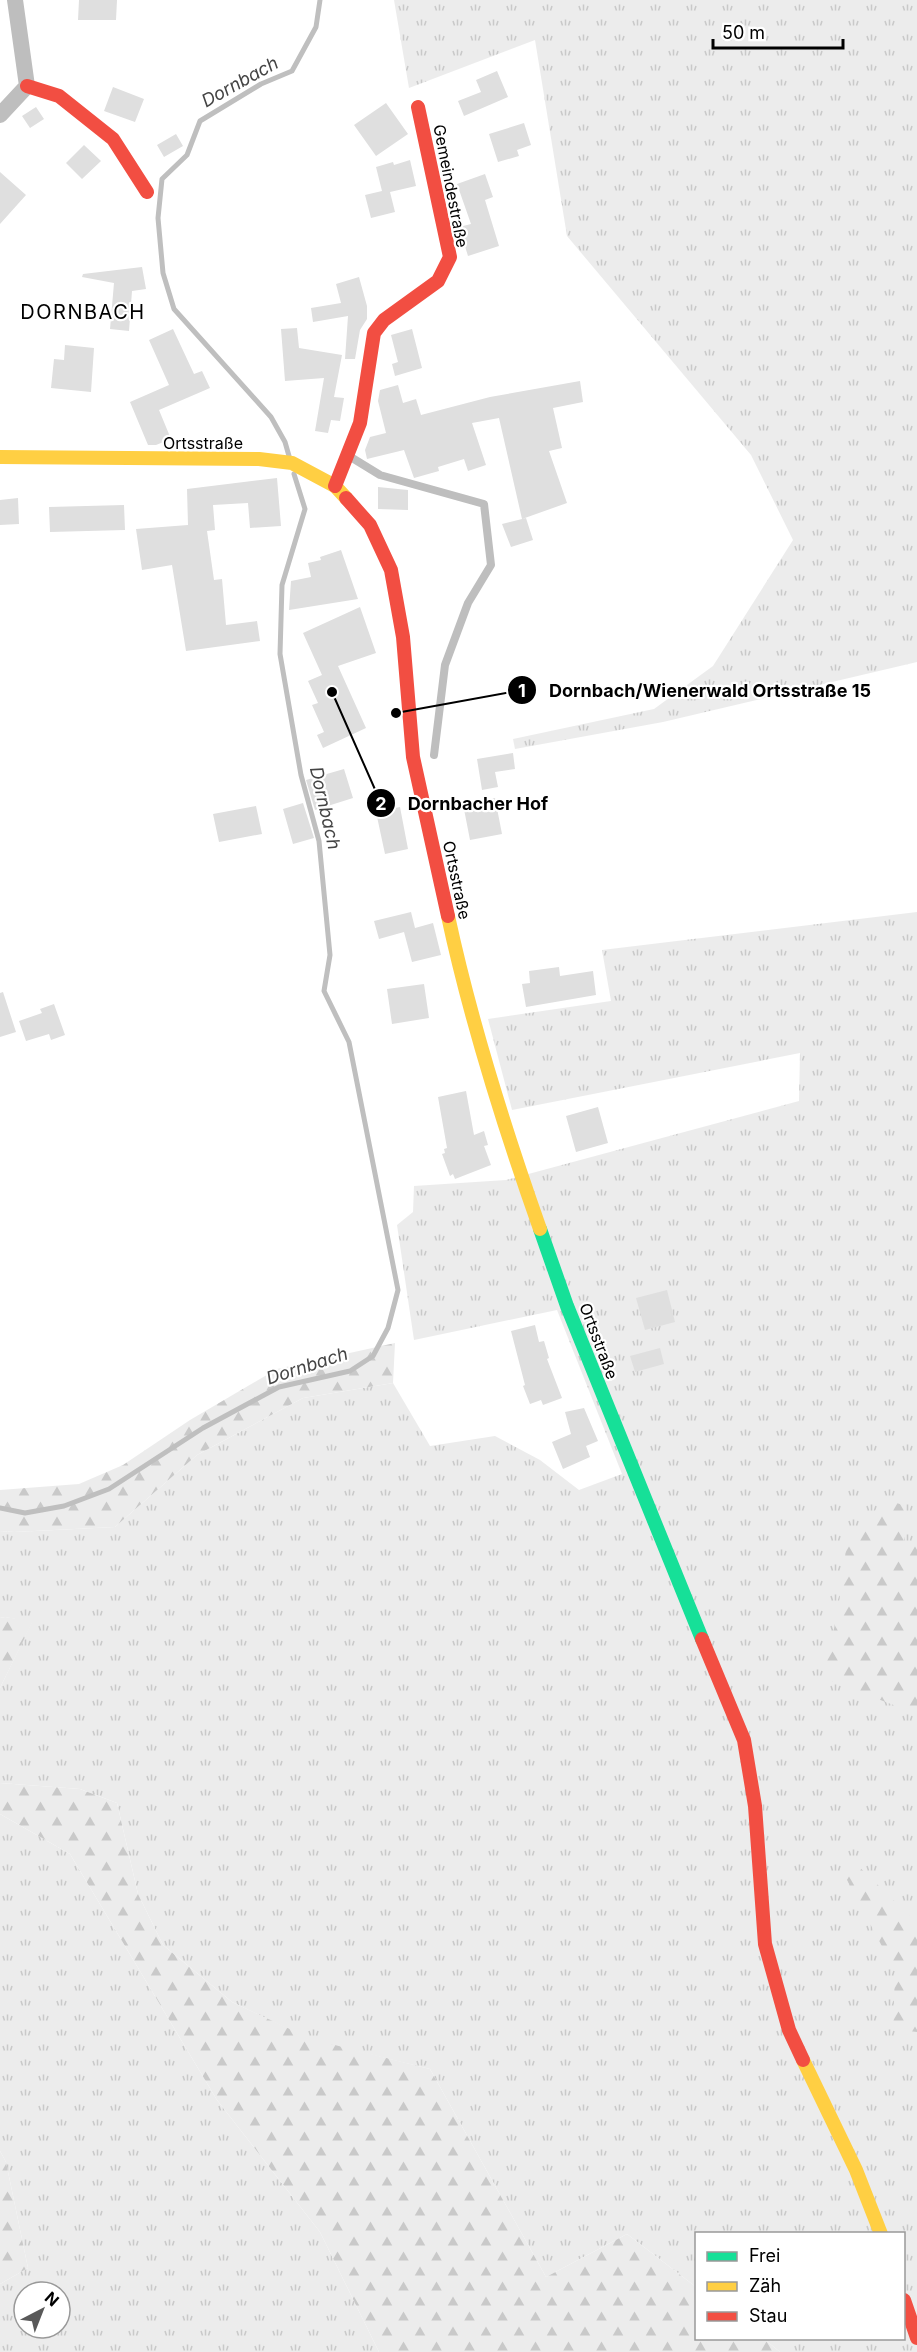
<svg xmlns="http://www.w3.org/2000/svg" width="917" height="2352" viewBox="0 0 917 2352" font-family="Inter,sans-serif">
<defs>
<pattern id="grass-tufts" width="24" height="20" patternUnits="userSpaceOnUse" patternTransform="scale(1.5)"><rect width="24" height="20" fill="#ececec"/><path d="M3 7l-1-3M5 7V3M7 7l1-3M15 17l-1-3M17 17v-4M19 17l1-3" fill="none" stroke="#c9c9c9"/></pattern>
<pattern id="forest-firs" width="22" height="20" patternUnits="userSpaceOnUse" patternTransform="scale(1.5)"><rect width="22" height="20" fill="#ececec"/><path d="M5 1l3.5 6h-7zM16 11l3.5 6h-7z" fill="#c9c9c9"/></pattern>
</defs>
<rect width="100%" height="100%" fill="#fff"/>
<path fill="url(#grass-tufts)" fill-rule="evenodd" d="M 394,0 L 917,0 L 917,662 L 663,722 L 515,749 L 513,739 L 654,709 L 713,666 L 793,540 L 751,455 L 567,236 L 535,40 L 409,88 Z
M 917,912 L 917,2352 L 780,2352 L 764,2339 L 904,2338 L 904,2234 L 696,2234 L 696,2287 L 627,2234 L 546,2277 L 430,2069 L 311,2040 L 232,2002 L 163,1945 L 138,1894 L 117,1803 L 80,1789 L 0,1783 L 0,1688 L 32,1622 L 5,1617 L 0,1618 L 0,1531 L 14,1532 L 115,1527 L 197,1455 L 303,1398 L 393,1383 L 430,1446 L 495,1436 L 540,1460 L 579,1490 L 622,1474 L 557,1310 L 414,1340 L 397,1225 L 413,1212 L 414,1186 L 506,1180 L 799,1101 L 800,1053 L 512,1110 L 488,1019 L 611,1001 L 602,950 Z
M 0,1814 L 70,1854 L 217,2100 L 320,2232 L 379,2352 L 0,2352 L 0,2284 L 28,2268 L 6,2162 L 0,2151 ZM 24,2292 L 60,2292 L 60,2328 L 24,2328 Z"/>
<path fill="url(#forest-firs)" d="M 395,1343 L 393,1383 L 303,1398 L 197,1455 L 115,1527 L 14,1532 L 0,1531 L 0,1490 L 79,1484 L 123,1465 L 190,1420 L 277,1369 Z
M 884,1499 L 906,1506 L 904,1548 L 917,1542 L 917,1714 L 823,1678 L 838,1611 L 846,1549 Z
M 5,1617 L 33,1621 L 0,1688 L 0,1618 Z
M 0,1783 L 80,1789 L 117,1803 L 138,1894 L 163,1945 L 232,2002 L 311,2039 L 430,2069 L 546,2277 L 627,2234 L 696,2287 L 696,2338 L 764,2339 L 780,2352 L 379,2352 L 320,2232 L 217,2100 L 70,1854 L 0,1814 Z
M 850,1858 L 917,1923 L 917,2032 L 893,2029 L 895,1971 L 846,1878 Z
M 0,2151 L 6,2162 L 28,2268 L 0,2284 Z"/>
<g fill="none" stroke-linecap="round" stroke-linejoin="round">
<path stroke="#bfbfbf" stroke-width="5" d="M 289,456 L 285,442 L 271,417 L 174,309 L 163,273 L 158,218 L 162,179 L 187,155 L 200,121 L 261,84 L 292,71 L 316,27 L 320,0
M 0,1508 L 25,1513 L 64,1506 L 109,1489 L 203,1428 L 279,1387 L 350,1371 L 373,1356 L 388,1328 L 398,1290 L 349,1042 L 324,991 L 330,955 L 319,841 L 301,775 L 280,654 L 282,585 L 305,509 L 294,474"/>
</g>
<path fill="#dfdfdf" d="M 79,0 L 117,0 L 116,20 L 78,20 Z
M 497,71 L 508,97 L 464,116 L 458,101 L 481,92 L 476,80 Z
M 113,87 L 144,99 L 135,122 L 104,111 Z
M 386,103 L 408,134 L 376,156 L 354,125 Z
M 36,107 L 44,119 L 30,128 L 22,116 Z
M 524,123 L 531,145 L 517,150 L 519,156 L 498,162 L 489,134 Z
M 176,134 L 183,146 L 164,157 L 157,145 Z
M 84,145 L 101,161 L 82,179 L 66,163 Z
M 410,160 L 416,186 L 390,192 L 395,212 L 371,218 L 365,195 L 382,191 L 376,167 L 393,162 L 394,165 Z
M 0,172 L 26,195 L 0,224 Z
M 485,174 L 493,197 L 485,200 L 499,246 L 468,256 L 459,227 L 471,224 L 457,184 Z
M 142,267 L 146,289 L 132,291 L 129,331 L 110,329 L 114,283 L 82,277 L 83,274 Z
M 359,277 L 367,306 L 367,319 L 360,330 L 355,359 L 345,359 L 348,316 L 313,322 L 311,308 L 341,303 L 336,284 Z
M 297,328 L 299,348 L 342,355 L 334,397 L 344,398 L 340,421 L 331,420 L 328,433 L 315,431 L 324,378 L 285,381 L 281,329 Z
M 173,329 L 194,374 L 202,371 L 210,388 L 159,410 L 171,439 L 156,445 L 148,445 L 130,402 L 169,385 L 149,340 Z
M 412,329 L 422,368 L 395,376 L 392,364 L 398,362 L 391,335 Z
M 65,345 L 94,348 L 91,392 L 51,388 L 54,359 L 64,360 Z
M 580,381 L 583,402 L 553,408 L 562,448 L 549,451 L 567,503 L 522,519 L 499,418 L 472,423 L 486,465 L 468,471 L 464,459 L 438,467 L 439,471 L 414,478 L 404,450 L 367,459 L 365,450 L 370,437 L 386,433 L 378,401 L 380,390 L 398,385 L 403,403 L 416,399 L 421,415 L 490,397 Z
M 277,478 L 281,526 L 250,528 L 248,503 L 213,505 L 215,530 L 207,531 L 214,580 L 222,579 L 226,625 L 257,621 L 260,641 L 186,651 L 172,565 L 142,570 L 136,529 L 188,525 L 187,489 Z
M 378,487 L 408,490 L 408,510 L 378,509 Z
M 18,498 L 19,524 L 0,525 L 0,500 Z
M 124,505 L 125,530 L 50,532 L 49,507 Z
M 526,518 L 533,540 L 511,547 L 502,524 Z
M 341,550 L 358,599 L 289,610 L 291,581 L 311,577 L 308,563 L 321,560 L 320,557 Z
M 360,607 L 376,653 L 338,666 L 366,728 L 323,748 L 317,735 L 324,732 L 312,705 L 318,703 L 308,681 L 322,675 L 303,633 Z
M 513,753 L 515,769 L 495,772 L 498,787 L 482,790 L 477,759 Z
M 344,769 L 353,798 L 315,810 L 306,780 Z
M 495,798 L 502,834 L 470,840 L 463,804 Z
M 303,803 L 314,838 L 293,844 L 283,809 Z
M 256,806 L 262,834 L 219,842 L 213,814 Z
M 400,807 L 408,849 L 385,854 L 376,812 Z
M 411,912 L 415,928 L 433,923 L 441,955 L 412,962 L 404,932 L 379,939 L 374,921 Z
M 559,967 L 560,976 L 593,971 L 596,995 L 526,1007 L 522,984 L 530,983 L 529,971 Z
M 424,984 L 429,1018 L 392,1024 L 387,989 Z
M 3,992 L 16,1032 L 0,1037 L 0,993 Z
M 54,1004 L 65,1035 L 51,1040 L 49,1034 L 26,1041 L 19,1021 L 42,1013 L 40,1009 Z
M 466,1091 L 474,1135 L 484,1131 L 488,1145 L 484,1146 L 491,1165 L 455,1179 L 453,1174 L 450,1176 L 442,1154 L 445,1153 L 444,1149 L 447,1148 L 438,1097 Z
M 598,1107 L 608,1143 L 576,1152 L 566,1116 Z
M 667,1290 L 675,1322 L 645,1330 L 636,1298 Z
M 535,1325 L 539,1342 L 544,1341 L 549,1358 L 547,1359 L 562,1398 L 543,1405 L 541,1400 L 530,1404 L 523,1386 L 525,1385 L 511,1331 Z
M 660,1348 L 664,1364 L 635,1372 L 630,1356 Z
M 584,1408 L 598,1441 L 586,1446 L 590,1457 L 563,1469 L 552,1442 L 571,1434 L 565,1412 Z"/>
<g fill="none" stroke-linecap="round" stroke-linejoin="round">
<path stroke="#bebebe" stroke-width="8" d="M 349,456 L 380,475 L 484,504 L 491,565 L 468,603 L 445,665 L 434,755"/>
<path stroke="#bebebe" stroke-width="16" d="M 0,115 L 27,86 L 15,0"/>
<path stroke="#16e098" stroke-width="14" d="M 540,1229 L 567,1306 L 702,1639"/>
<path stroke="#ffcf43" stroke-width="14" d="M 0,457 L 259,459 L 292,463 L 335,486 L 346,498
M 448,916 C 471,1023 504,1127 540,1229
M 803,2060 L 856,2170 L 881,2234"/>
<path stroke="#f24e42" stroke-width="14" d="M 27,86 L 59,96 L 113,139 L 147,192
M 335,486 L 360,423 L 374,333 L 384,320 L 438,281 L 450,257 L 418,107
M 346,498 L 370,525 L 391,570 L 403,637 L 413,757 L 448,916
M 702,1639 L 744,1740 L 755,1806 L 765,1944 L 789,2030 L 803,2060
M 904,2300 L 917,2338"/>
</g>
<g text-anchor="middle" stroke-width="4.5" stroke-linejoin="round" paint-order="stroke">
<g font-size="16" fill="#000" stroke="#fff">
<text transform="translate(451 186) rotate(79)" y="6">Gemeindestraße</text>
<text x="203" y="449">Ortsstraße</text>
<text transform="translate(457 880) rotate(78)" y="6">Ortsstraße</text>
<text transform="translate(599 1341) rotate(69)" y="6">Ortsstraße</text>
</g>
<g font-size="18" font-style="italic" fill="#444" stroke="#fff">
<text transform="translate(240 82) rotate(-29)" y="6">Dornbach</text>
<text transform="translate(325 808) rotate(77)" y="6">Dornbach</text>
<text transform="translate(307 1366) rotate(-18)" y="6">Dornbach</text>
</g>
<g font-size="20" letter-spacing="1.5" fill="#000" stroke="#fff">
<text x="83" y="319">DORNBACH</text>
</g>
</g>
<path fill="none" stroke="#000" stroke-width="2" d="M396 713L522 690M332 692L381 803"/>
<g fill="#000" stroke="#fff" stroke-width="2">
<circle cx="396" cy="713" r="6"/>
<circle cx="332" cy="692" r="6"/>
<circle cx="522" cy="690" r="15"/>
<circle cx="381" cy="803" r="15"/>
</g>
<g font-size="18" text-anchor="middle" font-weight="bold" fill="#fff">
<text x="522" y="697">1</text>
<text x="381" y="810">2</text>
</g>
<g font-size="18" text-anchor="middle" font-weight="bold" fill="#000" stroke="#fff" stroke-width="4.5" stroke-linejoin="round" paint-order="stroke">
<text x="710" y="697">Dornbach/Wienerwald Ortsstraße 15</text>
<text x="478" y="810">Dornbacher Hof</text>
</g>
<rect x="695" y="2232" width="210" height="108" fill="#ffffff" stroke="#999999" stroke-width="1.5"/>
<rect x="707" y="2252" width="30" height="9" fill="#16e098" stroke="#999999" stroke-width="1.5"/>
<text x="749" y="2262" font-size="18" fill="#000000">Frei</text>
<rect x="707" y="2282" width="30" height="9" fill="#ffcf43" stroke="#999999" stroke-width="1.5"/>
<text x="749" y="2292" font-size="18" fill="#000000">Zäh</text>
<rect x="707" y="2312" width="30" height="9" fill="#f24e42" stroke="#999999" stroke-width="1.5"/>
<text x="749" y="2322" font-size="18" fill="#000000">Stau</text>
<g transform="translate(42 2310) rotate(42)"><circle r="28" fill="#ffffff" stroke="#999999" stroke-width="1.5"/>
<path d="M0-4.5L10 22L0 15L-10 22Z" fill="#595959"/>
<text y="-9" font-size="16" font-weight="bold" text-anchor="middle" fill="#000000">N</text>
</g>
<path d="M713 39v9h130v-9" fill="none" stroke="#000000" stroke-width="3"/>
<text x="722" y="39" font-size="18" fill="#000000" stroke="#ffffff" stroke-width="4.5" paint-order="stroke">50 m</text>
</svg>
